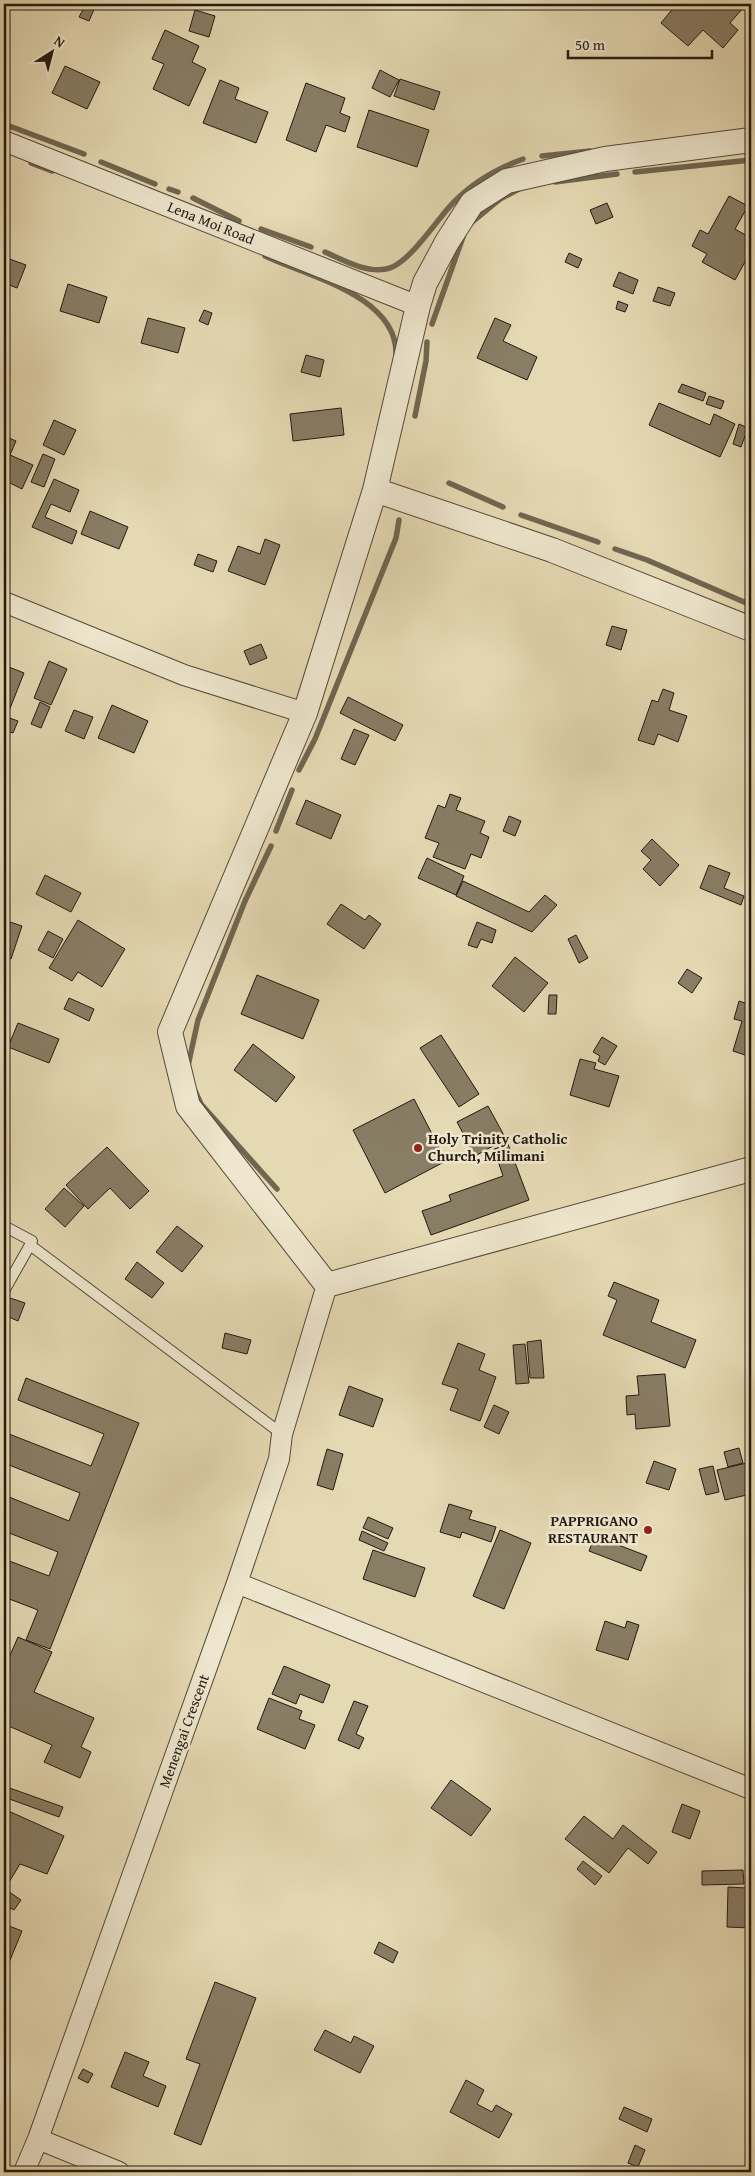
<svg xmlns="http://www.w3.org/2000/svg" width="755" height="2176" viewBox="0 0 755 2176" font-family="'Gentium Book Plus',serif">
<rect width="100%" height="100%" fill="#e5d9b3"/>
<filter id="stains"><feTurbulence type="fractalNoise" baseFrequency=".004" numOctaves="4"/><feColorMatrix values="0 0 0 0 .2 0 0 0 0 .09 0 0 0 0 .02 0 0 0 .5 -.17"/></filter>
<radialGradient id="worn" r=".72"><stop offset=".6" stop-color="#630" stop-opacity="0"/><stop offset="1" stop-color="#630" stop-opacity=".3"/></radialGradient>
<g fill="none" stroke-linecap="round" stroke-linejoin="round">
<path stroke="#706651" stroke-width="5.5" d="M 4,124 L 84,154
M 542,156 L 590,151
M 101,162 L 155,184
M 31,163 L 52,171
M 635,172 L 751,160
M 555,182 L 617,174
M 169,189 L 178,192
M 193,198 L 239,221
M 472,222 L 500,199 L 519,189
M 261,229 L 311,247
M 325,252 C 343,260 366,273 386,269 C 408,266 437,219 453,203 C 473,182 496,169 523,159
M 265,256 C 307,276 397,296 396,354
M 432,324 L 463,237
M 415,416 L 426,361 L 427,342
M 449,483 L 503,507
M 521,515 L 598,542
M 615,549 L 647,560 L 751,605
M 299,770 L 315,739 L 396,538 L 399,520
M 276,831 L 292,790
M 188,1066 L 198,1020 L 245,901 L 271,846
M 195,1091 L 201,1104 L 277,1189"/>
</g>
<path fill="#887d65" stroke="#241a10" d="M 86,4 L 95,7 L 89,21 L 79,17 Z
M 673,4 L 739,4 L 743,8 L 730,23 L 738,30 L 723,48 L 703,30 L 688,46 L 661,23 L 675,6 Z
M 195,10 L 215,16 L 209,37 L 189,31 Z
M 165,30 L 199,46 L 192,62 L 206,69 L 189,106 L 153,89 L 164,64 L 152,59 Z
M 65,66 L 100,82 L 87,109 L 52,93 Z
M 380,70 L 399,80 L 390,97 L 372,88 Z
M 400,79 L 440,92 L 434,110 L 394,96 Z
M 220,80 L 239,88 L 235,99 L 268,112 L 256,143 L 203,123 Z
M 306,83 L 345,98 L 340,113 L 350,117 L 345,132 L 326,125 L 316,152 L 286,140 Z
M 369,110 L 429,130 L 417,167 L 357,147 Z
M 729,196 L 748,206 L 735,229 L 751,238 L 751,251 L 735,280 L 702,262 L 707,254 L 692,246 L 700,230 L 708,234 Z
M 607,203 L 613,217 L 596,224 L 590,210 Z
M 569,253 L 582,259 L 578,268 L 565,262 Z
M 4,257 L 26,265 L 17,288 L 4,283 Z
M 619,272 L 638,280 L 633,294 L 613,286 Z
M 68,284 L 107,297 L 99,323 L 60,311 Z
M 658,287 L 675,293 L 670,306 L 653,301 Z
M 618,301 L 628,305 L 625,312 L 616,309 Z
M 204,310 L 212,313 L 208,325 L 199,321 Z
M 148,318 L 185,328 L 178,353 L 141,343 Z
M 495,318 L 511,325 L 503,341 L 537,357 L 527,380 L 477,358 Z
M 306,355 L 324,360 L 320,377 L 301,372 Z
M 682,384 L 706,393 L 703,401 L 678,392 Z
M 709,396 L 724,401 L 721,409 L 706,404 Z
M 659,403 L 710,425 L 714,414 L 735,424 L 720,457 L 649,425 Z
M 341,408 L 344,435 L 293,441 L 290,414 Z
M 54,420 L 76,430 L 64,455 L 43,445 Z
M 739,424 L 748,428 L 741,447 L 733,444 Z
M 4,436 L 16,441 L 10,455 L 33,465 L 22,489 L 4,480 Z
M 43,454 L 55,459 L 44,487 L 31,482 Z
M 54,479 L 79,490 L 70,512 L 51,504 L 45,517 L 77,531 L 72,544 L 32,527 Z
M 90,511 L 128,527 L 119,549 L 81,534 Z
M 265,539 L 280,545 L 265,585 L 228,571 L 238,546 L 260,554 Z
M 198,554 L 217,561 L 213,572 L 194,565 Z
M 612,626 L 627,630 L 621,650 L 606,645 Z
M 261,644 L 267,658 L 250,665 L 244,651 Z
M 49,661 L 67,669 L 51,705 L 34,698 Z
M 4,665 L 24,673 L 7,716 L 4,715 Z
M 663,689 L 674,693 L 669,710 L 687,716 L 678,742 L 658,734 L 654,745 L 638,740 L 652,700 L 658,702 Z
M 348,697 L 403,725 L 395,741 L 340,713 Z
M 40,702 L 50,707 L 41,728 L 31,724 Z
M 112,705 L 148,721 L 134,753 L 98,738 Z
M 74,710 L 93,717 L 84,739 L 65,731 Z
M 4,716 L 18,721 L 13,733 L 4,730 Z
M 354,729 L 369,735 L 355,765 L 341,759 Z
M 450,794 L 461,798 L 456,810 L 485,821 L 480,833 L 489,837 L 481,858 L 471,854 L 465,869 L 433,857 L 439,843 L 425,838 L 438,805 L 445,808 Z
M 306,800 L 341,815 L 331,839 L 296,824 Z
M 509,816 L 521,821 L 515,836 L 503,831 Z
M 652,839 L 679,865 L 660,886 L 643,869 L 651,860 L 641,851 Z
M 427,858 L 464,876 L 456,895 L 418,878 Z
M 709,865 L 730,873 L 724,888 L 744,896 L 741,905 L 700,888 Z
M 45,875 L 81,893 L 71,912 L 36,894 Z
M 463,881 L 529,912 L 545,895 L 557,905 L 532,932 L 456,896 Z
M 341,904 L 365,920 L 369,915 L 381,924 L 364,949 L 327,924 Z
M 4,920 L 22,926 L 11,959 L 4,956 Z
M 78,920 L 125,949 L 102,987 L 78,972 L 72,981 L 49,968 Z
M 477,922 L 496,930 L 492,943 L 481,939 L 477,948 L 468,945 Z
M 48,931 L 63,939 L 53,958 L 38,950 Z
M 576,935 L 588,958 L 579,963 L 568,939 Z
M 515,957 L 548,983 L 524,1012 L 492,986 Z
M 687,969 L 702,978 L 692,993 L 678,983 Z
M 257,975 L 319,1000 L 303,1039 L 241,1014 Z
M 549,995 L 557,995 L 556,1014 L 548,1014 Z
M 69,998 L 94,1009 L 89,1021 L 64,1009 Z
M 739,1001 L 751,1005 L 751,1057 L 733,1051 L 742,1021 L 734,1019 Z
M 18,1023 L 59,1039 L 49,1063 L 8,1047 Z
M 441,1035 L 479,1094 L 459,1107 L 420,1048 Z
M 602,1037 L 617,1046 L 605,1065 L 598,1061 L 600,1056 L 593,1052 Z
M 253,1044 L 295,1077 L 276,1102 L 234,1070 Z
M 580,1059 L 596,1063 L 594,1069 L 619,1076 L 609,1107 L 570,1095 Z
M 414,1099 L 446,1161 L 385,1193 L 353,1130 Z
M 488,1106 L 506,1139 L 475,1156 L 457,1122 Z
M 508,1144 L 529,1200 L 431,1235 L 422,1211 L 451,1201 L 449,1195 L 503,1176 L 494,1149 Z
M 107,1147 L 149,1191 L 130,1209 L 110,1188 L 88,1209 L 66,1185 Z
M 64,1188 L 84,1206 L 65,1227 L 45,1209 Z
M 177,1226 L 203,1246 L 182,1272 L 156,1252 Z
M 137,1262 L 164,1283 L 152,1298 L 125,1279 Z
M 614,1282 L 659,1300 L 651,1322 L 696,1340 L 685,1368 L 603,1335 L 617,1300 L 608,1296 Z
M 4,1296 L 25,1303 L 18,1321 L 4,1315 Z
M 225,1333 L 251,1340 L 247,1354 L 222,1348 Z
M 541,1340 L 544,1378 L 530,1378 L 527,1342 Z
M 458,1343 L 485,1354 L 479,1370 L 496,1377 L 480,1421 L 450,1410 L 458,1389 L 442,1384 Z
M 525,1344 L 529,1383 L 516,1384 L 513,1345 Z
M 665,1374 L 670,1426 L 636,1429 L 635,1414 L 627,1415 L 626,1396 L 639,1395 L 637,1376 Z
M 26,1378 L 139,1423 L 50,1649 L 26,1640 L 38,1610 L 4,1597 L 4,1559 L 49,1576 L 58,1552 L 4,1531 L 4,1495 L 69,1521 L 80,1493 L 4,1463 L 4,1448 L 9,1434 L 91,1466 L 104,1434 L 18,1400 Z
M 349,1386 L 383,1399 L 373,1427 L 339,1415 Z
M 494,1405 L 509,1412 L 499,1434 L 484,1427 Z
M 739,1448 L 743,1463 L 728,1467 L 724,1452 Z
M 327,1449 L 343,1454 L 333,1490 L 317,1485 Z
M 654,1461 L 676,1469 L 669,1490 L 646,1483 Z
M 751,1462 L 751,1494 L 725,1500 L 717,1470 Z
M 713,1466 L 719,1492 L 706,1495 L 699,1469 Z
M 449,1504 L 472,1511 L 469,1519 L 496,1527 L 491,1542 L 462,1532 L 460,1538 L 440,1532 Z
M 368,1517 L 393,1528 L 388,1539 L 363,1528 Z
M 500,1530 L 531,1543 L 504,1609 L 473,1596 Z
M 362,1531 L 388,1543 L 384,1551 L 359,1540 Z
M 595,1536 L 647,1556 L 641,1571 L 589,1551 Z
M 373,1550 L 425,1568 L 415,1597 L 363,1579 Z
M 605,1621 L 625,1628 L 627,1621 L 639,1625 L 628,1660 L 596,1650 Z
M 4,1633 L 10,1635 L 4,1653 Z
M 18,1637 L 52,1652 L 34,1692 L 94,1718 L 81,1747 L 91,1752 L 80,1778 L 44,1762 L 52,1745 L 4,1724 L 4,1669 Z
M 284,1666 L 330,1685 L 323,1703 L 300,1694 L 296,1704 L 272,1694 Z
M 269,1698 L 302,1711 L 299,1719 L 315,1725 L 305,1749 L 257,1729 Z
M 354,1701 L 368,1706 L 356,1734 L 364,1738 L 359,1749 L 338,1740 Z
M 751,1701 L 751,1716 L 747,1714 Z
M 451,1780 L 491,1809 L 471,1836 L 431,1808 Z
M 4,1786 L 63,1807 L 59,1817 L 4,1797 Z
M 682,1804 L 700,1811 L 690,1839 L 672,1832 Z
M 4,1809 L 64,1836 L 47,1874 L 20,1864 L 5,1889 L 21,1900 L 14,1910 L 4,1905 Z
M 584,1816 L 613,1839 L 623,1825 L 657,1852 L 648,1864 L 628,1848 L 609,1873 L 565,1839 Z
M 583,1861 L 602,1876 L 595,1885 L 577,1869 Z
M 743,1870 L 744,1884 L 702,1885 L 702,1871 Z
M 728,1887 L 747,1888 L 746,1896 L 751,1896 L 751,1928 L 727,1927 Z
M 4,1924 L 22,1931 L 8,1965 L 4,1964 Z
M 379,1942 L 398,1952 L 393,1963 L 374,1953 Z
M 215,1982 L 256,1998 L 201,2145 L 174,2134 L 200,2064 L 186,2059 Z
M 325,2030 L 351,2043 L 354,2036 L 374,2046 L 360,2073 L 314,2050 Z
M 125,2052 L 149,2062 L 143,2076 L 166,2086 L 158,2107 L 111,2087 Z
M 83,2069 L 93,2074 L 88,2083 L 78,2078 Z
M 466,2080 L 484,2090 L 477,2104 L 492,2112 L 496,2105 L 512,2114 L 499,2138 L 450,2112 Z
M 624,2107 L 652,2119 L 647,2132 L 619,2119 Z
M 635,2145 L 645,2150 L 638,2167 L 628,2163 Z"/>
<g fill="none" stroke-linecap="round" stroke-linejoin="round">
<defs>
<path id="service" d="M 4,1226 L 32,1241 L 30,1245 L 282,1434
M 4,1291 L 30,1245"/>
<path id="minor" d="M 4,141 L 418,306
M 4,602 L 184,675 L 305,713
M 237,1583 L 751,1789
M 38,2139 L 119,2172
M 24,2172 L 38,2139 L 237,1583 L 279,1459 L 282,1434 L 327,1285"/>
<path id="tertiary" d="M 375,490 L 418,306 L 425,283 L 447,242 L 472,203 L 507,181 L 605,159 L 751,140
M 751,629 L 552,550 L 375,490 L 305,713 L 170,1032 L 188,1106 L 327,1285 L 751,1169"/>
</defs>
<use href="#service" stroke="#544a39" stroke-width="12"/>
<use href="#minor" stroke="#544a39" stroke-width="22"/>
<use href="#tertiary" stroke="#544a39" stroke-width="26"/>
<use href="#service" stroke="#eee6ce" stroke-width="10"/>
<use href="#minor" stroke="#eee6ce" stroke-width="20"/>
<use href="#tertiary" stroke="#eee6ce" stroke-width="24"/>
</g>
<g fill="#8f2418" stroke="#eee6ce" stroke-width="2">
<circle cx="418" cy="1148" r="5"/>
<circle cx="648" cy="1530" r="5"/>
</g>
<g text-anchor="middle" stroke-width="5" stroke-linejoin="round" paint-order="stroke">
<g font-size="15" fill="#241a10" stroke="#eee6ce">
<text transform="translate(211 223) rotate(22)" y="5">Lena Moi Road</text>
<text transform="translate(184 1731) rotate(-70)" y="5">Menengai Crescent</text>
</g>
<g font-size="15" font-weight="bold" fill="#241a10" stroke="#eee6ce" text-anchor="start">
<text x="428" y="1144">Holy Trinity Catholic<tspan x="428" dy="17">Church, Milimani</tspan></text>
<text x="638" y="1526" text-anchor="end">PAPPRIGANO<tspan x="638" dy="17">RESTAURANT</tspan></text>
</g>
</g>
<rect width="755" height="2176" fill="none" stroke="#e5d9b3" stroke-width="20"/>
<rect x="5" y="5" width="745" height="2166" fill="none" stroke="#241a10" stroke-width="2.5"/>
<rect x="10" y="10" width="735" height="2156" fill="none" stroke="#241a10"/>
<g transform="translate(52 52) rotate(36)" stroke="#eee6ce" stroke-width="4" paint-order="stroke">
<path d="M0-4L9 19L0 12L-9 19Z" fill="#241a10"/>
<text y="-8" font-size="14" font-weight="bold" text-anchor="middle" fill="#241a10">N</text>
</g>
<path d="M568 50v8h144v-8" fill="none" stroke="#241a10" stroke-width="2.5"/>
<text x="575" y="50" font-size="15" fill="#241a10" stroke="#eee6ce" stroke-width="4" paint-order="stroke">50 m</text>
<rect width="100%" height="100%" filter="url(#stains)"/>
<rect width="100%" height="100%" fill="url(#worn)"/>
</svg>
